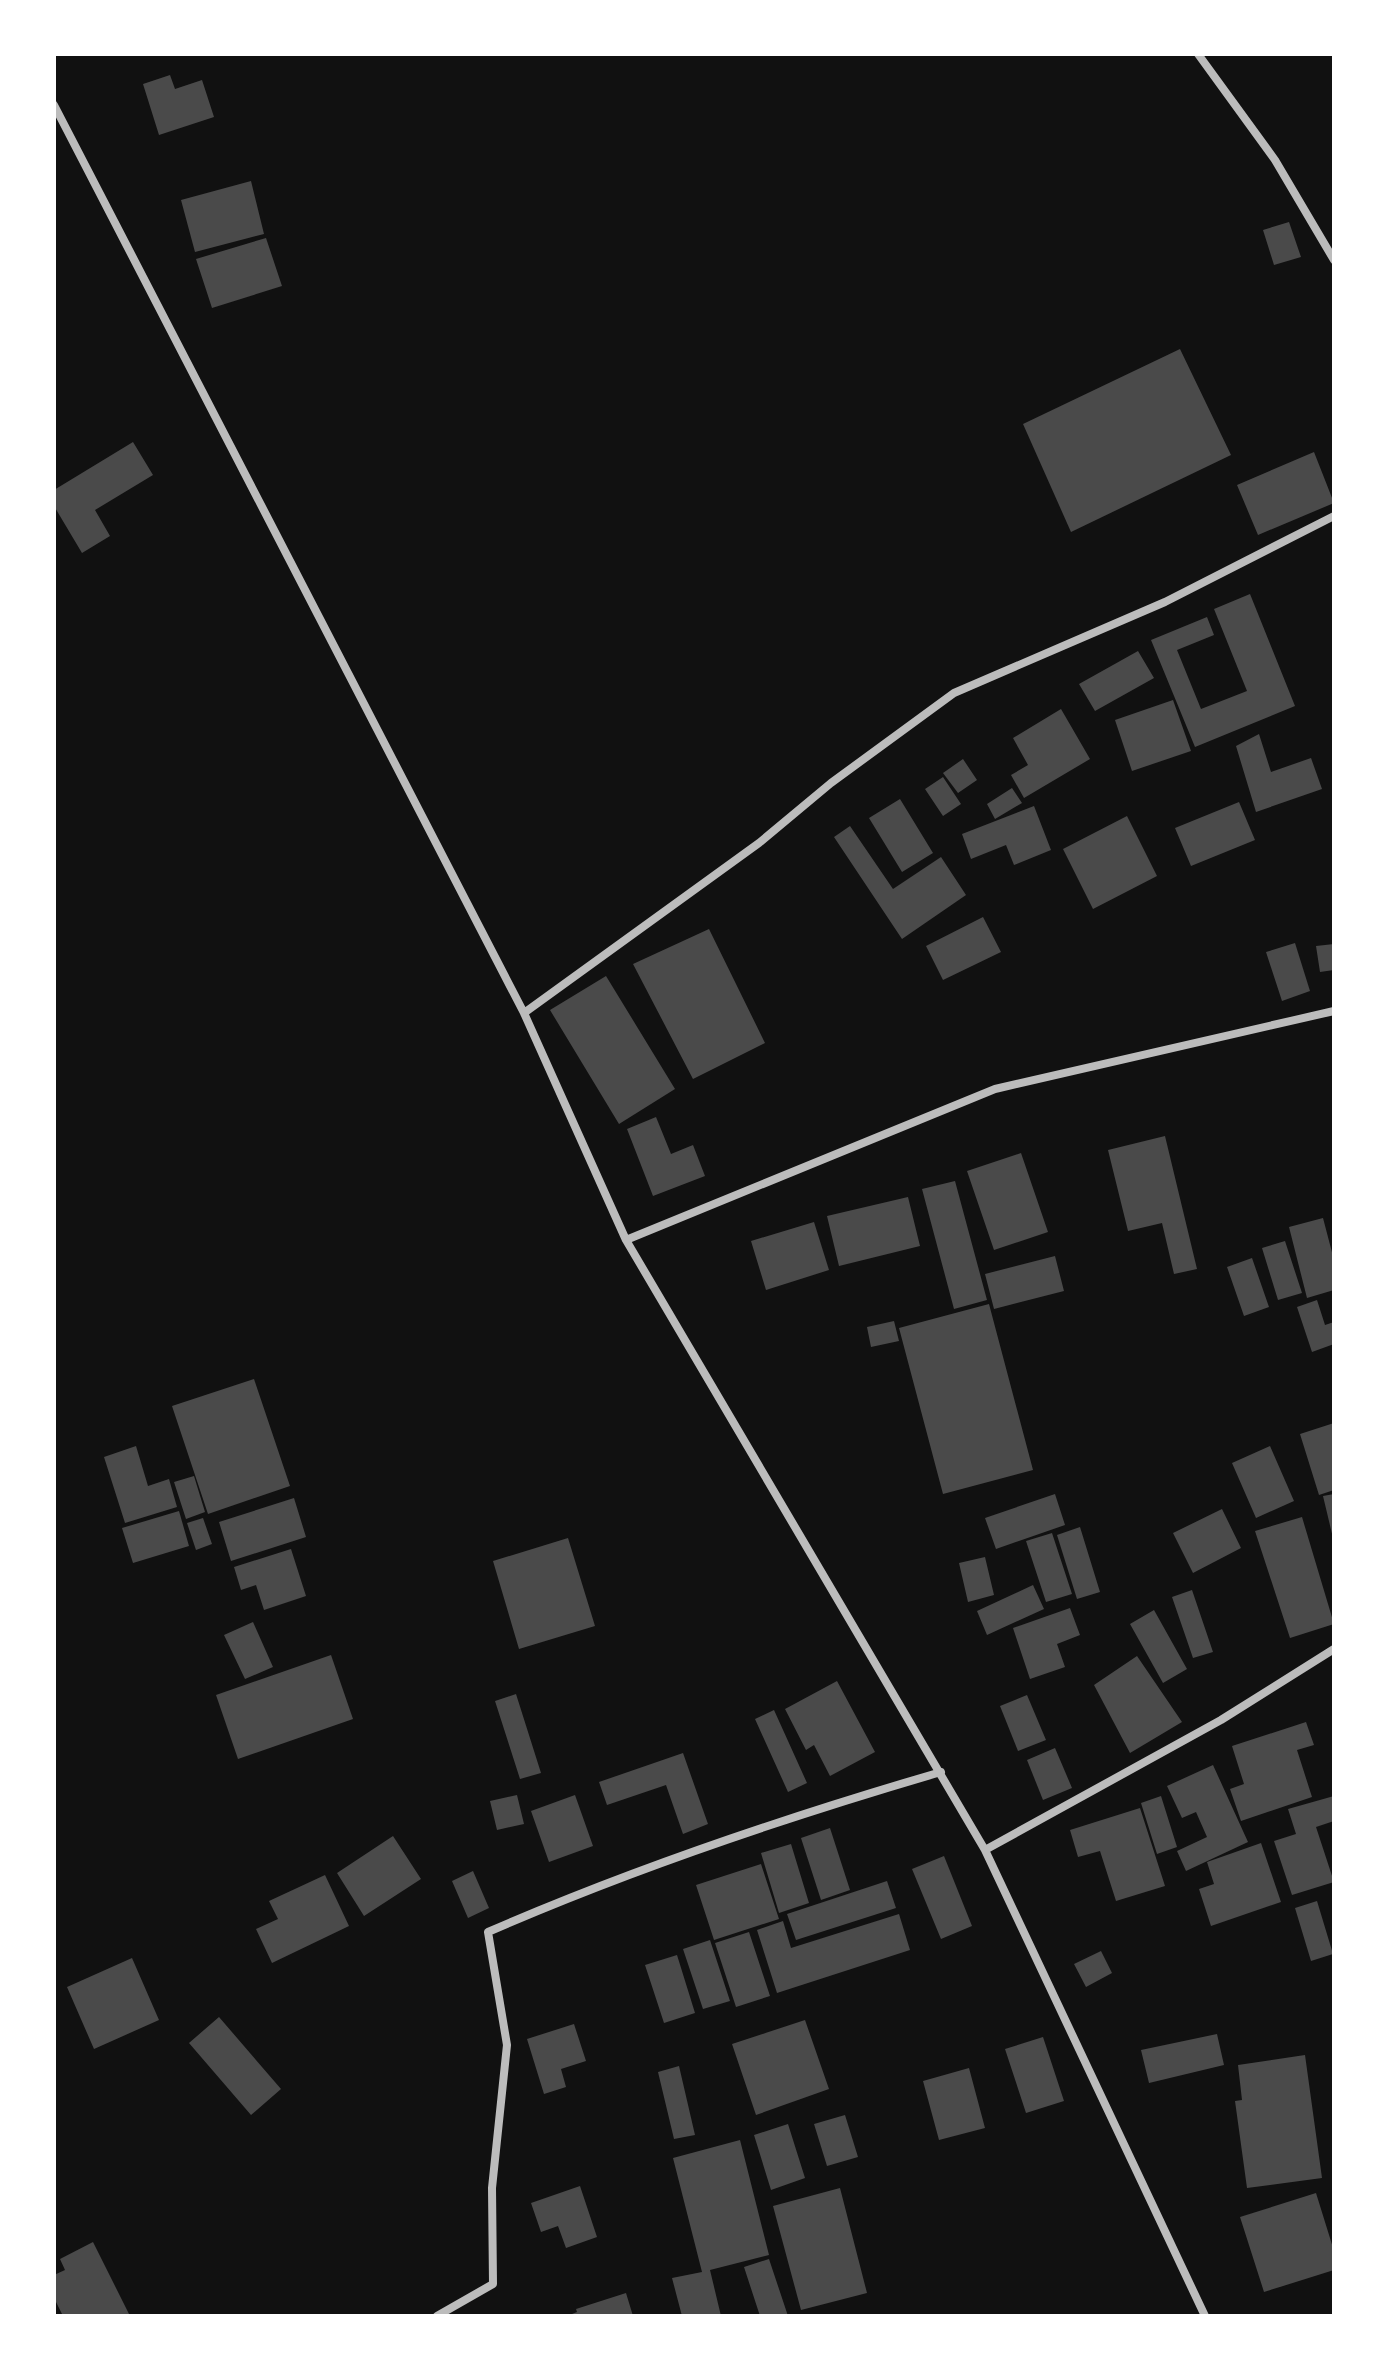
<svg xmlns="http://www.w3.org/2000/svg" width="1388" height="2370" viewBox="0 0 1388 2370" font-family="'Work Sans',sans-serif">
<rect width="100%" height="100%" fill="#111"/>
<path fill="#4a4a4a" d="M 170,75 L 175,89 L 202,80 L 214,117 L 159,135 L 143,84 Z
M 251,181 L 264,234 L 195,252 L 181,200 Z
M 1289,222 L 1301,257 L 1274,265 L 1263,230 Z
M 266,238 L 282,286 L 212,308 L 196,259 Z
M 1180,349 L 1231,455 L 1071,532 L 1023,424 Z
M 133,442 L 153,475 L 95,510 L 110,536 L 82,553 L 54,506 L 54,490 Z
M 1314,452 L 1334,503 L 1258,535 L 1237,485 Z
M 1250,594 L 1295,706 L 1195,747 L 1151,640 L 1207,617 L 1214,635 L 1177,650 L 1201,709 L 1247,691 L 1214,609 Z
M 1138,651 L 1154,678 L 1095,711 L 1079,684 Z
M 1173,700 L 1191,751 L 1132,771 L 1115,720 Z
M 1061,709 L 1090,759 L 1024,798 L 1011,775 L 1028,765 L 1013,738 Z
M 1259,734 L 1271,772 L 1311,758 L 1322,789 L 1256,812 L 1236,746 Z
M 963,759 L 977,780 L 958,793 L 943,773 Z
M 943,777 L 961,804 L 943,816 L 925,789 Z
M 1012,788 L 1022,803 L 995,819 L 987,804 Z
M 900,799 L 933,853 L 902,872 L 869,818 Z
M 1239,802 L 1255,840 L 1191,866 L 1175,828 Z
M 1034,806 L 1051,850 L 1014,865 L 1006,845 L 971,859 L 962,834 Z
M 1127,816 L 1157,876 L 1093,909 L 1063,849 Z
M 850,826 L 893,889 L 941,857 L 966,895 L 902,939 L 834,837 Z
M 983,917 L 1001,952 L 943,980 L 926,946 Z
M 709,929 L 765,1043 L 693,1079 L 633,964 Z
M 1295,943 L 1310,991 L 1282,1001 L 1266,952 Z
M 1334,944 L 1334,970 L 1320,972 L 1316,946 Z
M 606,976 L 675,1089 L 619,1124 L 550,1010 Z
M 656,1117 L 671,1154 L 693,1145 L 705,1176 L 653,1196 L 627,1129 Z
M 1165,1136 L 1197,1269 L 1174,1274 L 1162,1223 L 1128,1231 L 1108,1150 Z
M 1021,1153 L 1048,1232 L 994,1250 L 967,1171 Z
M 955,1181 L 987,1300 L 954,1309 L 922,1189 Z
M 908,1197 L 920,1246 L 839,1266 L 827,1216 Z
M 1323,1218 L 1334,1260 L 1334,1290 L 1307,1298 L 1289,1227 Z
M 814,1222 L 829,1270 L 766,1290 L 751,1241 Z
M 1285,1241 L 1302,1293 L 1278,1300 L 1262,1248 Z
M 1055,1256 L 1064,1291 L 994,1309 L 985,1274 Z
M 1252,1258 L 1269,1307 L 1244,1316 L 1227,1267 Z
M 1317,1300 L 1325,1325 L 1334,1322 L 1334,1344 L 1312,1352 L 1297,1307 Z
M 989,1304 L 1033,1470 L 943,1494 L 899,1328 Z
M 894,1321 L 899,1341 L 871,1347 L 867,1327 Z
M 254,1379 L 290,1486 L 208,1514 L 172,1406 Z
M 1334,1423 L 1334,1490 L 1319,1495 L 1300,1434 Z
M 136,1446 L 148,1486 L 169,1479 L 177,1507 L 125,1523 L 104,1457 Z
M 1270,1446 L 1294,1501 L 1256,1518 L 1232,1463 Z
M 194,1476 L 205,1512 L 186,1519 L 174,1482 Z
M 1055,1494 L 1065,1525 L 996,1549 L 985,1518 Z
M 1334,1494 L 1334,1538 L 1333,1538 L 1323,1496 Z
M 294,1498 L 306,1537 L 231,1561 L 219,1522 Z
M 1222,1509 L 1241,1548 L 1193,1573 L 1173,1533 Z
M 179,1511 L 189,1546 L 133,1563 L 122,1528 Z
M 1302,1517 L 1334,1624 L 1290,1638 L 1255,1531 Z
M 203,1518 L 212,1544 L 196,1550 L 187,1523 Z
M 1080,1527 L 1100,1592 L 1077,1599 L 1057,1535 Z
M 1052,1533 L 1072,1594 L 1046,1602 L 1026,1541 Z
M 568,1538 L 595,1626 L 519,1649 L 493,1561 Z
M 291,1549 L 306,1596 L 264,1610 L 256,1585 L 241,1590 L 234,1567 Z
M 985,1557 L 994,1595 L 968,1602 L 959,1563 Z
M 1033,1585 L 1044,1609 L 987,1635 L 977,1611 Z
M 1192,1590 L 1213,1652 L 1193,1658 L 1172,1597 Z
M 1070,1608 L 1080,1635 L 1057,1644 L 1065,1667 L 1030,1679 L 1013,1628 Z
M 1154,1610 L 1187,1669 L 1163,1683 L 1130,1624 Z
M 253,1622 L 273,1667 L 245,1679 L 224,1635 Z
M 331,1655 L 353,1719 L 238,1759 L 216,1695 Z
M 1137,1656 L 1182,1722 L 1130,1753 L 1094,1685 Z
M 837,1681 L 875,1752 L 830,1776 L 814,1745 L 806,1750 L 785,1709 Z
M 516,1694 L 541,1773 L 520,1779 L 495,1701 Z
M 1027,1695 L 1046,1740 L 1018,1751 L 1000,1706 Z
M 774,1710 L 807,1783 L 788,1792 L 755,1719 Z
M 1306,1722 L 1314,1745 L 1297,1750 L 1312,1797 L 1241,1821 L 1230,1789 L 1244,1784 L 1232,1746 Z
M 1055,1748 L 1072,1788 L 1043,1800 L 1027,1760 Z
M 683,1753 L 708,1824 L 683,1834 L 666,1785 L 607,1805 L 599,1782 Z
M 1213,1765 L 1248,1842 L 1186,1871 L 1177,1851 L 1207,1837 L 1196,1812 L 1182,1818 L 1167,1786 Z
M 517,1795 L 524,1824 L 497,1830 L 490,1801 Z
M 575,1795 L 593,1846 L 549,1862 L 531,1811 Z
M 1161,1796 L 1177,1847 L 1157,1854 L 1141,1803 Z
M 1334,1796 L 1334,1821 L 1316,1827 L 1334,1882 L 1292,1895 L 1274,1841 L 1296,1834 L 1288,1809 Z
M 1140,1808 L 1165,1886 L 1116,1901 L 1100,1851 L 1078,1857 L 1070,1830 Z
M 830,1828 L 850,1890 L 821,1900 L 801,1838 Z
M 393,1836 L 421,1879 L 364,1916 L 337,1873 Z
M 1261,1843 L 1281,1902 L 1211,1926 L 1199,1889 L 1214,1884 L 1207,1862 Z
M 791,1844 L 809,1903 L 779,1913 L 761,1853 Z
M 944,1856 L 972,1926 L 941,1939 L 912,1869 Z
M 761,1864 L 779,1919 L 714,1940 L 696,1885 Z
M 473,1871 L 489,1908 L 468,1918 L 452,1881 Z
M 325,1875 L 349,1926 L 272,1963 L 256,1929 L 278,1919 L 269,1901 Z
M 887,1881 L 896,1908 L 796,1940 L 787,1914 Z
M 1317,1901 L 1333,1954 L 1311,1961 L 1295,1908 Z
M 899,1914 L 910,1950 L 777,1993 L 757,1930 L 783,1921 L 791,1948 Z
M 749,1932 L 770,1996 L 736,2007 L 715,1943 Z
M 710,1940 L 730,2001 L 703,2009 L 683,1949 Z
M 1101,1951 L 1112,1973 L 1086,1987 L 1074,1964 Z
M 677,1955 L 695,2013 L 664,2023 L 645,1965 Z
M 132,1958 L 159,2020 L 94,2049 L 67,1987 Z
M 219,2017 L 281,2089 L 251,2115 L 189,2043 Z
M 805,2020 L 829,2089 L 756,2115 L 732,2044 Z
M 574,2024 L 586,2061 L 561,2069 L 566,2087 L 544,2094 L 527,2039 Z
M 1217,2034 L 1224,2065 L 1149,2083 L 1141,2050 Z
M 1043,2037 L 1064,2101 L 1026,2113 L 1005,2049 Z
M 1305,2055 L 1322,2178 L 1247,2188 L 1235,2101 L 1242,2100 L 1238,2065 Z
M 679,2066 L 695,2135 L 674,2139 L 658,2072 Z
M 969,2068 L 985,2128 L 939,2140 L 923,2081 Z
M 845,2115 L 858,2157 L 827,2166 L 814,2124 Z
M 788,2124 L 805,2178 L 771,2190 L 754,2135 Z
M 740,2140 L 769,2255 L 710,2270 L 721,2316 L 682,2316 L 672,2278 L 702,2272 L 673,2158 Z
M 580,2186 L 597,2237 L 566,2248 L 558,2226 L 541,2232 L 531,2203 Z
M 840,2188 L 867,2293 L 801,2310 L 773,2206 Z
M 1316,2193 L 1334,2251 L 1334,2270 L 1264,2292 L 1240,2217 Z
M 93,2242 L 130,2316 L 63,2316 L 54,2298 L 54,2275 L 65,2270 L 60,2259 Z
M 769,2259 L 788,2316 L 760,2316 L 744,2267 Z
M 626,2293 L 633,2316 L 567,2316 L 577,2312 L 576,2309 Z"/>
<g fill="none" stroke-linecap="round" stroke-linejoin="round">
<path stroke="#bcbcbc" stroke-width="8" d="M 1198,54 L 1275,160 L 1334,260
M 54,105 L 524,1013 L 626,1240 L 985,1850 L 1205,2316
M 524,1013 L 759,843 L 831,783 L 954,693 L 1165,602 L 1334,516
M 626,1240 L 995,1089 L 1334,1011
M 985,1850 L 1221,1720 L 1334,1649
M 437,2316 L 493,2284 L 492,2188 L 507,2045 L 488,1932 C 635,1868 787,1817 941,1772"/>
</g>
<rect width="1388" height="2370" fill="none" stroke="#ffffff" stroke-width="112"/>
</svg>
